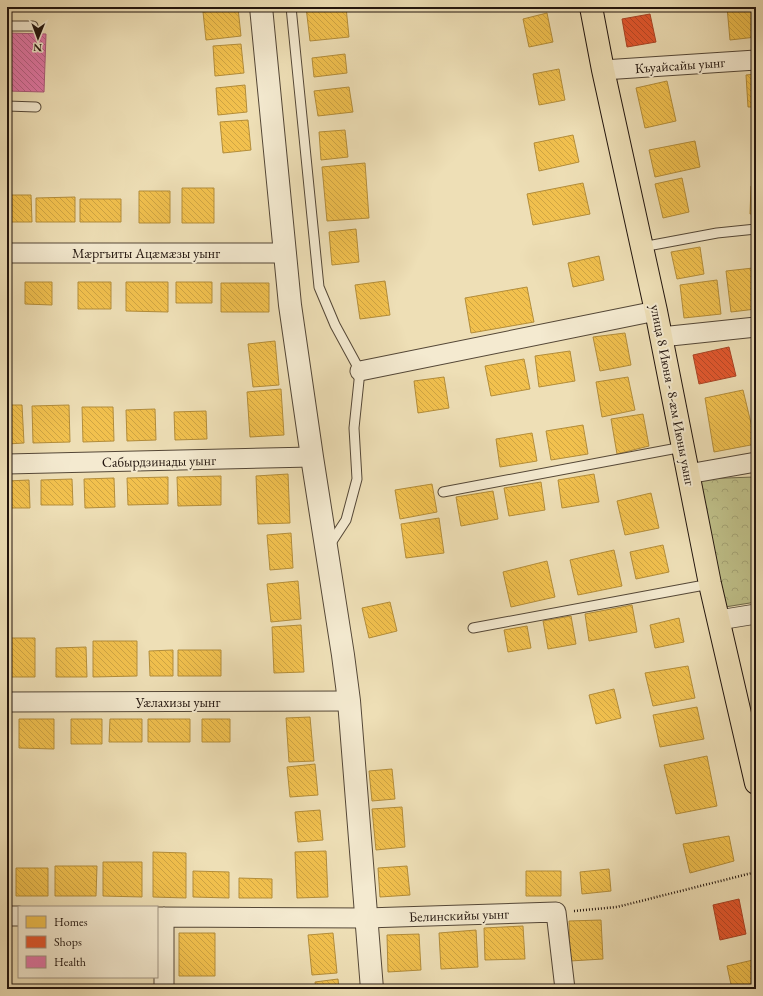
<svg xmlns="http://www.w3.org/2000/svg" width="763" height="996" viewBox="0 0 763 996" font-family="'EB Garamond',serif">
<defs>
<pattern id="park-crowns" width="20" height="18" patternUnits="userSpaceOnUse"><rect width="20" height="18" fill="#bfc089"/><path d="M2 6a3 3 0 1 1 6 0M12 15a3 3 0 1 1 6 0" fill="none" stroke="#a4a475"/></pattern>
<pattern id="homes-back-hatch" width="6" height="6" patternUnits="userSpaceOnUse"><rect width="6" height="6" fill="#f2c14e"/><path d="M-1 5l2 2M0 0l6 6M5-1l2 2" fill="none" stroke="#cfa543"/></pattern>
<pattern id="shops-back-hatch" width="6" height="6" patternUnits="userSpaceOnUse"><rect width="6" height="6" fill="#e4572e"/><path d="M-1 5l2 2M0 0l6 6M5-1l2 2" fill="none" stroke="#b84726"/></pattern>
<pattern id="health-back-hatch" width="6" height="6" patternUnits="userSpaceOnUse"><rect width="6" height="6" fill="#e377a8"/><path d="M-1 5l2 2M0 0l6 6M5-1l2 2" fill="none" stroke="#b86087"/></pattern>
</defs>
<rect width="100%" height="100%" fill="#eedfb6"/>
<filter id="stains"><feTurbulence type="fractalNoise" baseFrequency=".005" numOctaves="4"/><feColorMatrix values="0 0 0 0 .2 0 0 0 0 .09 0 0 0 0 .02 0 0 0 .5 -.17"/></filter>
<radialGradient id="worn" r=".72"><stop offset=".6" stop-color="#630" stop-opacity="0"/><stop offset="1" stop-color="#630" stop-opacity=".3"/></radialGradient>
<path fill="url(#park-crowns)" stroke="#706a4b" d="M 754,477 L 756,481 L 756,602 L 725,607 L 699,479 Z"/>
<path fill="url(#homes-back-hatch)" stroke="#b38d3a" d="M 306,7 L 346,7 L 349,37 L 310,41 Z
M 727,7 L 756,7 L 756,37 L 730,40 Z
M 238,8 L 241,36 L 206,40 L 203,12 Z
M 547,13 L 553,42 L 529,47 L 523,19 Z
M 241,44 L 244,73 L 215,76 L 213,46 Z
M 345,54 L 347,73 L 314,77 L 312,58 Z
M 559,69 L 565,100 L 539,105 L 533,74 Z
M 756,74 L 756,107 L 748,107 L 746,75 Z
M 667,81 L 676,121 L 645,128 L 636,88 Z
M 245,85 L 247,112 L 218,115 L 216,88 Z
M 349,87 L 353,112 L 318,116 L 314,91 Z
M 248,120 L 251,150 L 223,153 L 220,122 Z
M 345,130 L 348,157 L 321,160 L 319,132 Z
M 573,135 L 579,162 L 539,171 L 534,143 Z
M 695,141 L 700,167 L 655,177 L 649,150 Z
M 365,163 L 369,218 L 327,221 L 322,167 Z
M 682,178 L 689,212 L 663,218 L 655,184 Z
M 583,183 L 590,214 L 533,225 L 527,194 Z
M 751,186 L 756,186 L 756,214 L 750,214 Z
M 182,188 L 214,188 L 214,223 L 182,223 Z
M 139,191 L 170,191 L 170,223 L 139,223 Z
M 7,195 L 31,195 L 32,222 L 7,222 Z
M 75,197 L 75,222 L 36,222 L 36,198 Z
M 80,199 L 121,199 L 121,222 L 80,222 Z
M 356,229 L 359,262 L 332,265 L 329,232 Z
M 700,247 L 704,274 L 677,279 L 671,252 Z
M 599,256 L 604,280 L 573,287 L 568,263 Z
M 753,268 L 756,294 L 756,309 L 731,312 L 726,271 Z
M 717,280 L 721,314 L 684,318 L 680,285 Z
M 385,281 L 390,315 L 360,319 L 355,285 Z
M 25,282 L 52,282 L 52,305 L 25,304 Z
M 78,282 L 111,282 L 111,309 L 78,309 Z
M 126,282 L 168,282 L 168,312 L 126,311 Z
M 176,282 L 212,282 L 212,303 L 176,303 Z
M 221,283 L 269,283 L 269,312 L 221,312 Z
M 527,287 L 534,322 L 471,333 L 465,298 Z
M 625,333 L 631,365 L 600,371 L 593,337 Z
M 275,341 L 279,385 L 253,387 L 248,344 Z
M 570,351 L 575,381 L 539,387 L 535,356 Z
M 524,359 L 530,389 L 491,396 L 485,366 Z
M 444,377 L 449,408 L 418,413 L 414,381 Z
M 628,377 L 635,410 L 602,417 L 596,382 Z
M 281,389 L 284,435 L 250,437 L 247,392 Z
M 743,390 L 756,444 L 714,452 L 705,398 Z
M 7,405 L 22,405 L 24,443 L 7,444 Z
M 69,405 L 70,442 L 33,443 L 32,406 Z
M 82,407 L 113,407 L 114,441 L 83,442 Z
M 155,409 L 156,440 L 127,441 L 126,410 Z
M 206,411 L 207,439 L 175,440 L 174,412 Z
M 643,414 L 649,446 L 617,454 L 611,419 Z
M 583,425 L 588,454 L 551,460 L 546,431 Z
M 532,433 L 537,461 L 500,467 L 496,439 Z
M 288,474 L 290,523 L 258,524 L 256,476 Z
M 594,474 L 599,502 L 562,508 L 558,480 Z
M 221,476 L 221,505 L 178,506 L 177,477 Z
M 168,477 L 168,504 L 128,505 L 127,478 Z
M 114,478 L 115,507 L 85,508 L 84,479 Z
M 72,479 L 73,505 L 41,505 L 41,480 Z
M 29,480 L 30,508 L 7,508 L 7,481 Z
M 541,482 L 545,510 L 509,516 L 504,488 Z
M 432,484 L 437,512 L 400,519 L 395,490 Z
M 493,491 L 498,519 L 461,526 L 456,497 Z
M 651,493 L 659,528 L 625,535 L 617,501 Z
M 439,518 L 444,553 L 406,558 L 401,524 Z
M 291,533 L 293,568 L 270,570 L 267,535 Z
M 663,545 L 669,572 L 636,579 L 630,552 Z
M 614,550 L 622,586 L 578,595 L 570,560 Z
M 547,561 L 555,597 L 511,607 L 503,572 Z
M 298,581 L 301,619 L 271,622 L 267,584 Z
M 390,602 L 397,631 L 369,638 L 362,608 Z
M 632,605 L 637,632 L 589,641 L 585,614 Z
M 571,616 L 576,644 L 548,649 L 543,621 Z
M 679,618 L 684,642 L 655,648 L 650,625 Z
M 301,625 L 304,672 L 274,673 L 272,627 Z
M 756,625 L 756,651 L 752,626 Z
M 527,626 L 531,648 L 508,652 L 504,630 Z
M 9,638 L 35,638 L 35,677 L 9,677 Z
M 93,641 L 137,641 L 137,676 L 93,677 Z
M 86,647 L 87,677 L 56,677 L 56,648 Z
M 173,650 L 173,676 L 150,676 L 149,651 Z
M 178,650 L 221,650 L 221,676 L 178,676 Z
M 688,666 L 695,698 L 653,706 L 645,673 Z
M 614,689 L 621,718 L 596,724 L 589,695 Z
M 697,707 L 704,739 L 660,747 L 653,715 Z
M 310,717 L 314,761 L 289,762 L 286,718 Z
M 19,719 L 54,719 L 54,749 L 19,748 Z
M 71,719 L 102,719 L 102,744 L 71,744 Z
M 110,719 L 142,719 L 142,742 L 109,742 Z
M 148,719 L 190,719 L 190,742 L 148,742 Z
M 202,719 L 230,719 L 230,742 L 202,742 Z
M 707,756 L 717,806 L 676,814 L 664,765 Z
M 315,764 L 318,795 L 290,797 L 287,767 Z
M 392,769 L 395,799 L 372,801 L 369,771 Z
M 402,807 L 405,847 L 376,850 L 372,809 Z
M 320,810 L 323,840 L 298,842 L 295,812 Z
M 729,836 L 734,861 L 690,873 L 683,844 Z
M 326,851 L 328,897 L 297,898 L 295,852 Z
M 153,852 L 186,853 L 186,898 L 153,897 Z
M 7,854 L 9,854 L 9,896 L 7,896 Z
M 103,862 L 142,862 L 142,897 L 103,896 Z
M 55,866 L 97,866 L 96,896 L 55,896 Z
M 407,866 L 410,895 L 380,897 L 378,868 Z
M 16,868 L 48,868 L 48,896 L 16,896 Z
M 609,869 L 611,891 L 582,894 L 580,872 Z
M 193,871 L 229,872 L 229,898 L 193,897 Z
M 526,871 L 561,871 L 561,896 L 526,896 Z
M 239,878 L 272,879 L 272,898 L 239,898 Z
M 601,920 L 603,959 L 570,961 L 569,921 Z
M 523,926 L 525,959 L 485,960 L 484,928 Z
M 476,930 L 478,967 L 441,969 L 439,933 Z
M 179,933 L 215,933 L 215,976 L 179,976 Z
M 333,933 L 337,973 L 312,975 L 308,935 Z
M 419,934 L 421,970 L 388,972 L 387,935 Z
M 753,960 L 756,976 L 756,989 L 732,989 L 727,966 Z
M 338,979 L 339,989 L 316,989 L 315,982 Z"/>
<path fill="url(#shops-back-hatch)" stroke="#aa4324" d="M 650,14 L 656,42 L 627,47 L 622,19 Z
M 729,347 L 736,376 L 699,384 L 693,355 Z
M 739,899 L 746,934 L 720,940 L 713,905 Z"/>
<path fill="url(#health-back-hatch)" stroke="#a9597a" d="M 7,33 L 46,34 L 44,92 L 7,91 Z"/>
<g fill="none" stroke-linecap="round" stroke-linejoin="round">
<defs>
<path id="service" d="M 291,7 L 319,287 L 335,325 L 360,371 L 354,428 L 357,479 L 346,520 L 329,546
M 7,26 L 33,26
M 7,106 L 36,107
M 642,247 L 717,233 L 756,229
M 443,492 L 683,447
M 473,628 L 710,584"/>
<path id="minor" d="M 603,70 L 756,60
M 7,253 L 286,253
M 661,337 L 756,327
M 360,371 L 656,311
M 7,464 L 312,457
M 688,474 L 756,462
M 719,620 L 756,614
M 7,702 L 349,701
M 7,916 L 19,916
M 157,917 L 366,918 L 556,912 L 565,989
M 164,989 L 164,917"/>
<path id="tertiary" d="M 261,7 L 290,305 L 312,457 L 343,655 L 349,701 L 372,989"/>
<path id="trunk" d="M 591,7 L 603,70 L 656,311 L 710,584 L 756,783"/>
</defs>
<use href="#service" stroke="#544737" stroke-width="11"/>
<use href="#minor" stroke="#544737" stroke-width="21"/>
<use href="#tertiary" stroke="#544737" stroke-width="24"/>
<use href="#trunk" stroke="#21140d" stroke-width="24"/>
<path stroke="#21140d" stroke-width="2.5" stroke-dasharray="1 2" stroke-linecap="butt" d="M 574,911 L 617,907 L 756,872"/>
<use href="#service" stroke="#f4ead0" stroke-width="9"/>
<use href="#minor" stroke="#f4ead0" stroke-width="19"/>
<use href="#tertiary" stroke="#f4ead0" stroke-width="22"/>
<use href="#trunk" stroke="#eedfb6" stroke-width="22"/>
</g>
<g text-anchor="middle" stroke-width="4" stroke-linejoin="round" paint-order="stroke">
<g font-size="14" fill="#21140d" stroke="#f4ead0">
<text transform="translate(680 65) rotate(-4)" y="5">Къуайсайы уынг</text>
<text x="146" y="258">Мӕргъиты Ацӕмӕзы уынг</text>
<text transform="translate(673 395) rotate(79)" y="5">улица 8 Июня - 8-ӕм Июны уынг</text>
<text transform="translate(159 461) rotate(-1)" y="5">Сабырдзинады уынг</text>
<text x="178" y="707">Уӕлахизы уынг</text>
<text transform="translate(459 915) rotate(-2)" y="5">Белинскийы уынг</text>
</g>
</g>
<rect width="763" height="996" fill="none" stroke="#eedfb6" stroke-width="24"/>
<rect x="8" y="8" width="747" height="980" fill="none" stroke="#21140d" stroke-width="2"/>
<rect x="12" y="12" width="739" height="972" fill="none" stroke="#21140d"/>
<rect x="18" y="906" width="140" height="72" fill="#f4ead0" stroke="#a09482"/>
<rect x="26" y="916" width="20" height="12" fill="#f2c14e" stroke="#a09482"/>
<text x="54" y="926" font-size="12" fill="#21140d">Homes</text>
<rect x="26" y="936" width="20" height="12" fill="#e4572e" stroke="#a09482"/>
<text x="54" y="946" font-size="12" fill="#21140d">Shops</text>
<rect x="26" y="956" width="20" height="12" fill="#e377a8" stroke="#a09482"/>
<text x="54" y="966" font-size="12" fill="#21140d">Health</text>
<g transform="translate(38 38) rotate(181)" stroke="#f4ead0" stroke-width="3" paint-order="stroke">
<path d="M0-3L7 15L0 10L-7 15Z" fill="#21140d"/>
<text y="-6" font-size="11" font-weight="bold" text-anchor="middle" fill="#21140d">N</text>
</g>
<rect width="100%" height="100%" filter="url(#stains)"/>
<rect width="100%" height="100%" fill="url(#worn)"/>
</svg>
